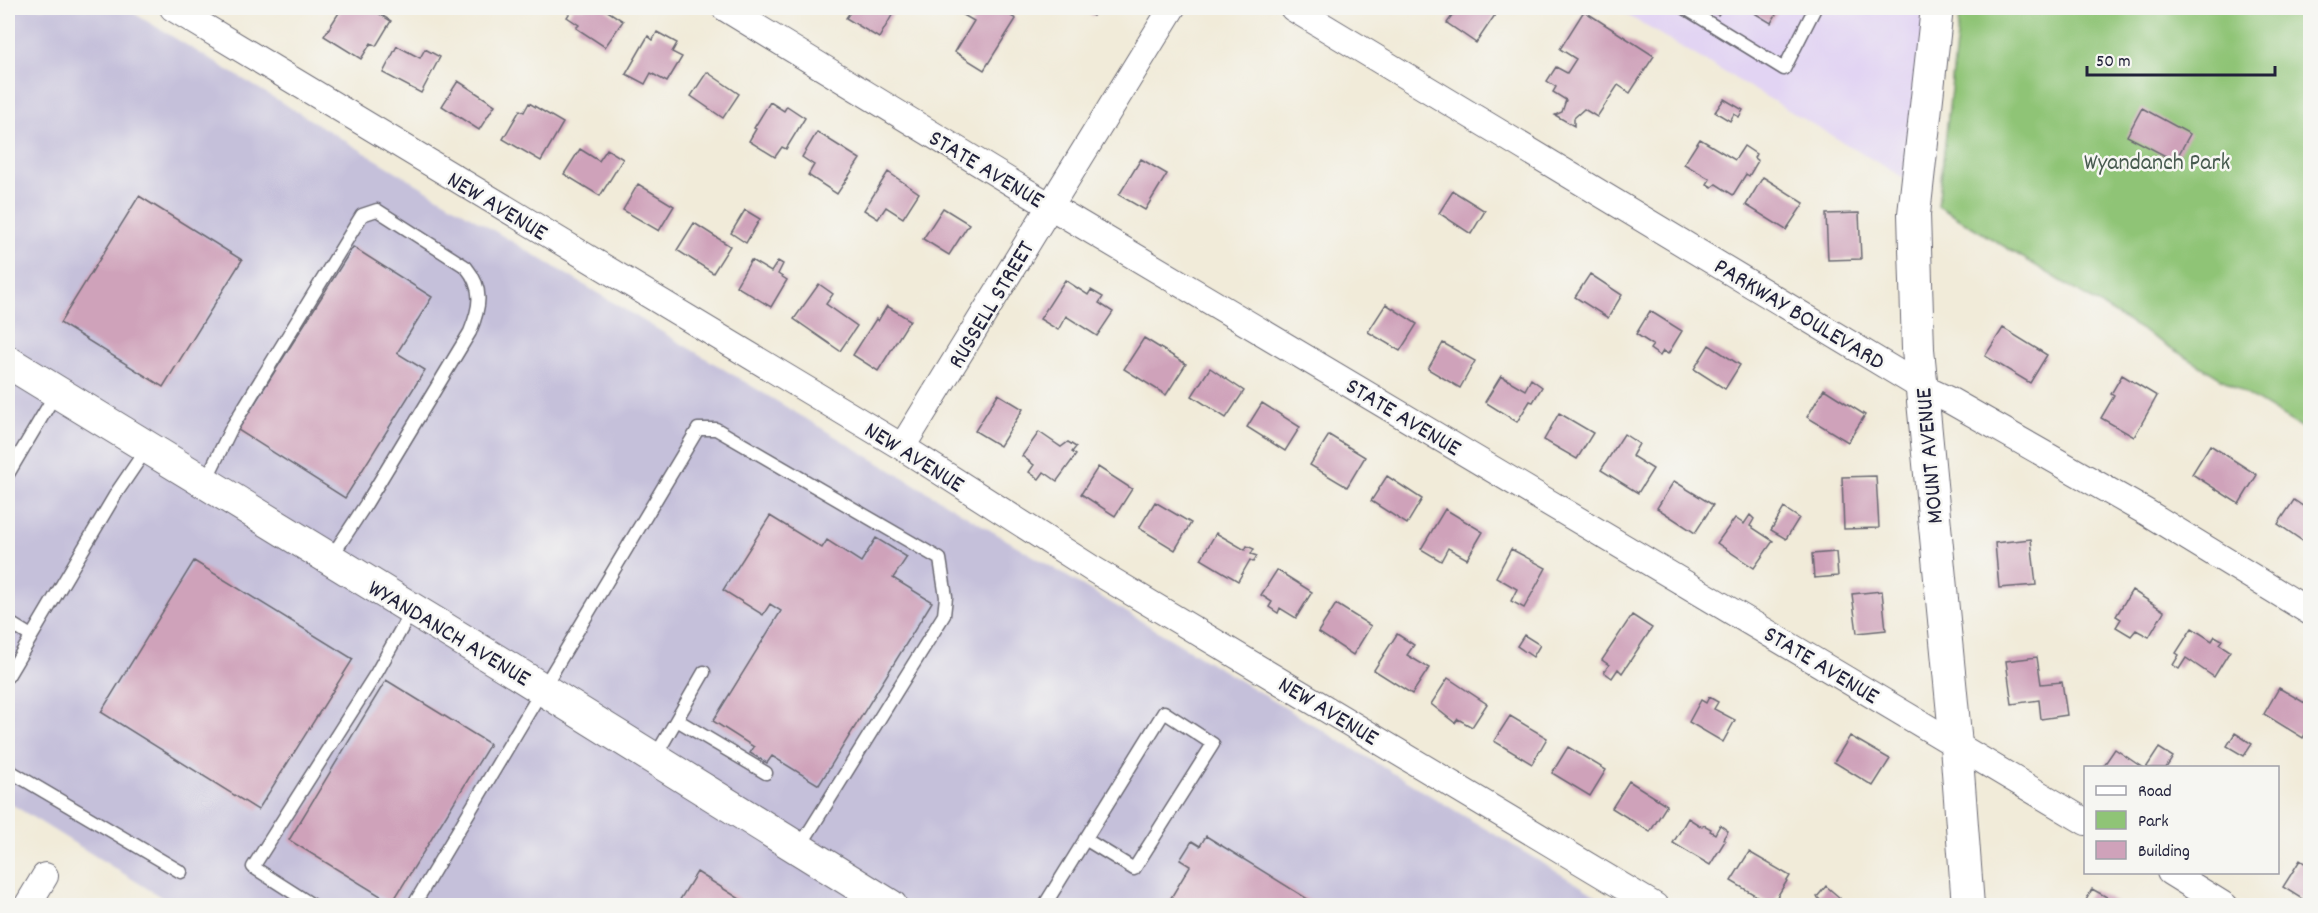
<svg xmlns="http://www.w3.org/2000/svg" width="2318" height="913" viewBox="0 0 2318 913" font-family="Dekko,sans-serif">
<rect width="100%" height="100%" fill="#f6f6f2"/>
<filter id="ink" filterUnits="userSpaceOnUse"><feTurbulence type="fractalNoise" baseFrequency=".0167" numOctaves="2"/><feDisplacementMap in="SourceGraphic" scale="12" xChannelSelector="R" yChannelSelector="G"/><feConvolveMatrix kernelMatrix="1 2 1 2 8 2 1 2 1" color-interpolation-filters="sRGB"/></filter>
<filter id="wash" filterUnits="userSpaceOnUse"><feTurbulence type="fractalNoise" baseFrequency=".008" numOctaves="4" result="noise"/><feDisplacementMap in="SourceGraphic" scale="24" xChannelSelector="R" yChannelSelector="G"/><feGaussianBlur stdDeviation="1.35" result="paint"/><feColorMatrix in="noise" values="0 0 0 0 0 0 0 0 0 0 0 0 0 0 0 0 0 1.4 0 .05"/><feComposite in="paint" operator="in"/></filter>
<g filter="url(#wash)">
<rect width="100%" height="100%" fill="#f1ebd9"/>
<path fill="#e2d4f3" d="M 1615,8 L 1927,8 L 1909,181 Z"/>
<path fill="#c5c0da" d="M 8,8 L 125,8 L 1612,905 L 174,905 L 8,802 Z"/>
<path fill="#8fc476" stroke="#587358" stroke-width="1.5" d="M 1960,8 L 2298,8 L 2310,15 L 2310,433 L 1938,206 Z"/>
<g id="blocks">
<path fill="#cfa2ba" d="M 342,8 L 370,8 L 391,21 L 376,46 L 371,43 L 361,59 L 324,36 Z
M 573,8 L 603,8 L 623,21 L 605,47 L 576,28 L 579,25 L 567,17 Z
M 853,8 L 892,8 L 895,10 L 879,38 L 846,18 Z
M 964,8 L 992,8 L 996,10 L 998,8 L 1016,19 L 984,70 L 955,52 L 974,21 L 960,13 Z
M 1078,8 L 1098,8 L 1093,16 Z
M 1458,8 L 1484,8 L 1495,15 L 1476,43 L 1447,23 Z
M 1706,8 L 1723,8 L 1718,15 Z
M 1746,8 L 1780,8 L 1771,23 Z
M 1584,11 L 1654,56 L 1630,93 L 1618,85 L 1597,117 L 1584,109 L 1574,118 L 1574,126 L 1555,115 L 1562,112 L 1566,100 L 1553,92 L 1556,87 L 1547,81 L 1556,67 L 1567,73 L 1576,59 L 1560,49 Z
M 657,32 L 677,43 L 672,52 L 682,57 L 667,82 L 651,73 L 645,84 L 626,74 L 648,36 L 653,40 Z
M 397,46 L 420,58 L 425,49 L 440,57 L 421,93 L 383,73 Z
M 707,72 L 739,94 L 723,118 L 691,96 Z
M 458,81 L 495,105 L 479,130 L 442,106 Z
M 1724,99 L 1743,110 L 1739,117 L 1734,114 L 1730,121 L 1715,112 Z
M 770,102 L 784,111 L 787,106 L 805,118 L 786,149 L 782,147 L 775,157 L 749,141 L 756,129 L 754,128 Z
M 529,103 L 563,123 L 541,161 L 503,139 L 520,110 L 524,112 Z
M 2142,108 L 2190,134 L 2175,161 L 2127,136 Z
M 817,132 L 860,159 L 837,194 L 808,175 L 814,165 L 802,157 Z
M 1700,139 L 1735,160 L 1744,146 L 1756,154 L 1754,158 L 1758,161 L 1749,176 L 1746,174 L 1733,195 L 1716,184 L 1712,187 L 1707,184 L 1710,179 L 1684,164 Z
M 580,149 L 599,161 L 607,149 L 623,159 L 600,196 L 564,174 Z
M 1141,159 L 1167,174 L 1145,210 L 1119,195 Z
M 888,172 L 919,193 L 903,218 L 886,207 L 878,219 L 864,210 Z
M 1763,177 L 1804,203 L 1786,230 L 1746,205 Z
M 638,184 L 674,206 L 659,231 L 623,210 Z
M 1453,191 L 1485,211 L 1471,234 L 1439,213 Z
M 139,196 L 242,260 L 163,387 L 60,323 Z
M 943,208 L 969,224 L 949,255 L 923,239 Z
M 745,210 L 760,219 L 746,243 L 731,233 Z
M 1859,213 L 1861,259 L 1828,260 L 1826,214 Z
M 694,223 L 730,246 L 713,273 L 677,250 Z
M 353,247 L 432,297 L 397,353 L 425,370 L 345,498 L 238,430 Z
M 751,260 L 771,272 L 778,261 L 783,264 L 778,274 L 787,280 L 771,307 L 736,286 Z
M 1590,274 L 1622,295 L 1608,318 L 1575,297 Z
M 1065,280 L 1088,295 L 1091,290 L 1103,297 L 1099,303 L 1113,312 L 1097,336 L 1066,316 L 1058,330 L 1040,319 Z
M 819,284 L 833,294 L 826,304 L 857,326 L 840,351 L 794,319 Z
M 1386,304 L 1417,324 L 1400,351 L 1368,332 Z
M 887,306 L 910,320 L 878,371 L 853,355 L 876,319 L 878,321 Z
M 1650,311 L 1682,331 L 1668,354 L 1663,351 L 1660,356 L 1650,349 L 1653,345 L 1636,334 Z
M 2003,328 L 2047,355 L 2030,383 L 1985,356 Z
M 1144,338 L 1186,364 L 1166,395 L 1124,369 Z
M 1443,343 L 1475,361 L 1460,388 L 1428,369 Z
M 1709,345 L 1740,365 L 1725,389 L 1694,369 Z
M 1210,368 L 1244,391 L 1226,418 L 1192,396 Z
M 2122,375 L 2157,396 L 2134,437 L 2101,418 L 2114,396 L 2111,394 Z
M 1501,376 L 1525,390 L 1531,379 L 1542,387 L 1533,402 L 1530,401 L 1517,422 L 1485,402 Z
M 1824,389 L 1865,415 L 1848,442 L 1807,417 Z
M 998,394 L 1023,409 L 1000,446 L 975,431 Z
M 1262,403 L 1300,427 L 1285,451 L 1247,427 Z
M 1559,413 L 1593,433 L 1577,459 L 1544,440 Z
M 1039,432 L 1061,447 L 1068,442 L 1076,447 L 1072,452 L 1076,455 L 1057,481 L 1044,472 L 1039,479 L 1029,472 L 1034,465 L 1022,456 Z
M 1624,434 L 1639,444 L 1632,456 L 1653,469 L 1638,493 L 1601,470 Z
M 1329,435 L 1365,457 L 1347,487 L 1310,465 Z
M 2210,445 L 2257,475 L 2239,504 L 2192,474 Z
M 1098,467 L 1132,489 L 1115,516 L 1081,494 Z
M 1387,476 L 1422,499 L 1407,524 L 1371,501 Z
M 1876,476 L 1879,528 L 1844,529 L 1842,477 Z
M 1674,481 L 1713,505 L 1695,533 L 1657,508 Z
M 2294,500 L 2310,511 L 2310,546 L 2278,524 Z
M 1155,502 L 1191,523 L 1175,550 L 1139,528 Z
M 1784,508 L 1799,518 L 1786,539 L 1771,530 Z
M 1445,509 L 1483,532 L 1467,559 L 1448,548 L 1441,561 L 1421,549 Z
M 1750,515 L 1754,519 L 1750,526 L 1773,541 L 1754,568 L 1717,543 L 1735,518 L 1744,524 Z
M 770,516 L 822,548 L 827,540 L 861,562 L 876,538 L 907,557 L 893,578 L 932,602 L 819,785 L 772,756 L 767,763 L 750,753 L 754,747 L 713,721 L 781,611 L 770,604 L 763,615 L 723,590 Z
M 1216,533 L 1245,550 L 1247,546 L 1254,549 L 1251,554 L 1257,556 L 1253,562 L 1250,560 L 1238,581 L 1201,559 Z
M 2031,539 L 2036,585 L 1999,588 L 1995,543 Z
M 1511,549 L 1546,568 L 1524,608 L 1511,601 L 1517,589 L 1496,577 Z
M 1836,552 L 1838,576 L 1814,578 L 1812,554 Z
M 194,561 L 353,659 L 258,810 L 101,712 Z
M 1277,570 L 1312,592 L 1296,618 L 1280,608 L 1278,613 L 1269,607 L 1272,602 L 1261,595 Z
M 2132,590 L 2164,611 L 2149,637 L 2136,630 L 2131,636 L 2116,627 L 2121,619 L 2116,616 Z
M 1882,591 L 1886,630 L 1857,633 L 1852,594 Z
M 1336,604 L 1371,626 L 1353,655 L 1318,632 Z
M 1632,615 L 1652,628 L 1622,673 L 1618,669 L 1612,678 L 1604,672 L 1609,665 L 1602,660 Z
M 2192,628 L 2212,641 L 2215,636 L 2222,640 L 2219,644 L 2230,651 L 2214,677 L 2186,658 L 2179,669 L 2173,665 L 2179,655 L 2176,653 Z
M 1397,634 L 1414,645 L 1407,655 L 1429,668 L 1412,694 L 1374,670 Z
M 1524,635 L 1540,645 L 1533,657 L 1517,646 Z
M 2037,657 L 2041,684 L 2062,682 L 2067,715 L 2041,719 L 2039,700 L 2012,704 L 2006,661 Z
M 1448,678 L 1487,704 L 1472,727 L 1458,719 L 1455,723 L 1431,704 Z
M 386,680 L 490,744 L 392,903 L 289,840 Z
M 2279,688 L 2310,706 L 2310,725 L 2303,738 L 2264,714 Z
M 1709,697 L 1718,702 L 1714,709 L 1735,720 L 1723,742 L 1689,722 L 1701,700 L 1706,703 Z
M 1510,716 L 1547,738 L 1532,764 L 1494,741 Z
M 2235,733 L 2252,744 L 2244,756 L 2227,746 Z
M 1850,736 L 1890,759 L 1873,786 L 1834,762 Z
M 1568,747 L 1606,770 L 1590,796 L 1552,773 Z
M 2159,748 L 2173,757 L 2166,768 L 2146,768 Z
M 2115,749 L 2143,768 L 2102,768 Z
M 1629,781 L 1667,805 L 1650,832 L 1612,808 Z
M 1688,818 L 1702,827 L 1704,825 L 1711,829 L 1710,831 L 1715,834 L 1720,825 L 1728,831 L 1723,839 L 1725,841 L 1710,865 L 1673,843 Z
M 1206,836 L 1319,906 L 1166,906 L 1190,866 L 1180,860 L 1192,841 L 1200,846 Z
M 1749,852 L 1790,876 L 1772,905 L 1731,881 Z
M 2300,860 L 2310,867 L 2310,904 L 2283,887 Z
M 697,872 L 751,906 L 676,906 Z
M 1826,886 L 1840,898 L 1834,906 L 1827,906 L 1817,897 Z
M 2092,889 L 2116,902 L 2114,906 L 2083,906 Z"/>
</g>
</g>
<g filter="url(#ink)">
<use href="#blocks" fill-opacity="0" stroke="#6a6872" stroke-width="1.5"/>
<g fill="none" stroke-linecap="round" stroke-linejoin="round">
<defs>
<path id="service" d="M 1685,8 L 1784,69 L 1815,8
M 8,474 L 56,393
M 205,482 L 232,427 L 362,215 L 377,210 L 466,267 C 484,289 480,307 470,332 L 366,504 L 330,559
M 8,622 L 31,636
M 8,676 L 117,492 L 147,448
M 677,720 L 766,773
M 655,757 L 704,672
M 8,770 L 181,872
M 314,906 L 253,867 L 377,672 L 412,610
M 413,906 L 698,429 L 716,429 L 940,559 L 946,597 L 944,615 L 799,848
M 1044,906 L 1164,712 L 1213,744 L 1134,869 L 1085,839"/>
<path id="minor" d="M 173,8 L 902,447 L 1091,568 L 1655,906
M 725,8 L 1050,206 L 2086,822
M 1293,8 L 1923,388 L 1951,401 L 2146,512 L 2310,612
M 902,447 L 1172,8
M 2170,872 L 2225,906
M 27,906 L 45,876"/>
<path id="tertiary" d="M 1937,8 L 1914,214 L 1918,349 L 1956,745 L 1968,906
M 8,362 L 507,667 L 891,906"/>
</defs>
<use href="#service" stroke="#6a6872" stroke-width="15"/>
<use href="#minor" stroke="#6a6872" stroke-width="28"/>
<use href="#tertiary" stroke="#6a6872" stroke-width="34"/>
<use href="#service" stroke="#fff" stroke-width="12"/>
<use href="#minor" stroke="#fff" stroke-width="26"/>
<use href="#tertiary" stroke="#fff" stroke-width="32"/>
</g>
</g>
<g text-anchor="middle" stroke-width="5" stroke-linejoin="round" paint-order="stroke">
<g font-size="24" fill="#485b50" stroke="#f6f6f2">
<text x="2157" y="169">Wyandanch Park</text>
</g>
<g font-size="24" fill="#22223b" stroke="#f6f6f2">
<text transform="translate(987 168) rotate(31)" y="8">STATE AVENUE</text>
<text transform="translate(498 205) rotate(31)" y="8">NEW AVENUE</text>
<text transform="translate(990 304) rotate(-59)" y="8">RUSSELL STREET</text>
<text transform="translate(1800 313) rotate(31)" y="8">PARKWAY BOULEVARD</text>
<text transform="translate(1404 416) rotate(31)" y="8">STATE AVENUE</text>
<text transform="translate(915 456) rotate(32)" y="8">NEW AVENUE</text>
<text transform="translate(1928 456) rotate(-95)" y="8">MOUNT AVENUE</text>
<text transform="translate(450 632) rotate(31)" y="8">WYANDANCH AVENUE</text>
<text transform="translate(1822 664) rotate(31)" y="8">STATE AVENUE</text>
<text transform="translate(1329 710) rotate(31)" y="8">NEW AVENUE</text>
</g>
</g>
<rect width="2318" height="913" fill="none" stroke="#f6f6f2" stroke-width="30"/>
<rect x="2084" y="766" width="195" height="108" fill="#f6f6f2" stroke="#a1a1a9" stroke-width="1.5"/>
<rect x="2096" y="786" width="30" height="9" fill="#ffffff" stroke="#a1a1a9" stroke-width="1.5"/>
<text x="2138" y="796" font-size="18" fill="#22223b">Road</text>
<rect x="2096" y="811" width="30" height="18" fill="#8fc476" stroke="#a1a1a9" stroke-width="1.5"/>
<text x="2138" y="826" font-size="18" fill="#22223b">Park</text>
<rect x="2096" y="841" width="30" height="18" fill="#cfa2ba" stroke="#a1a1a9" stroke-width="1.5"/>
<text x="2138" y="856" font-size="18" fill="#22223b">Building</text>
<path d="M2087 66v9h188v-9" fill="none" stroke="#22223b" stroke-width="3"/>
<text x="2096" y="66" font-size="18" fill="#22223b" stroke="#f6f6f2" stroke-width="4.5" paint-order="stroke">50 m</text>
</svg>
